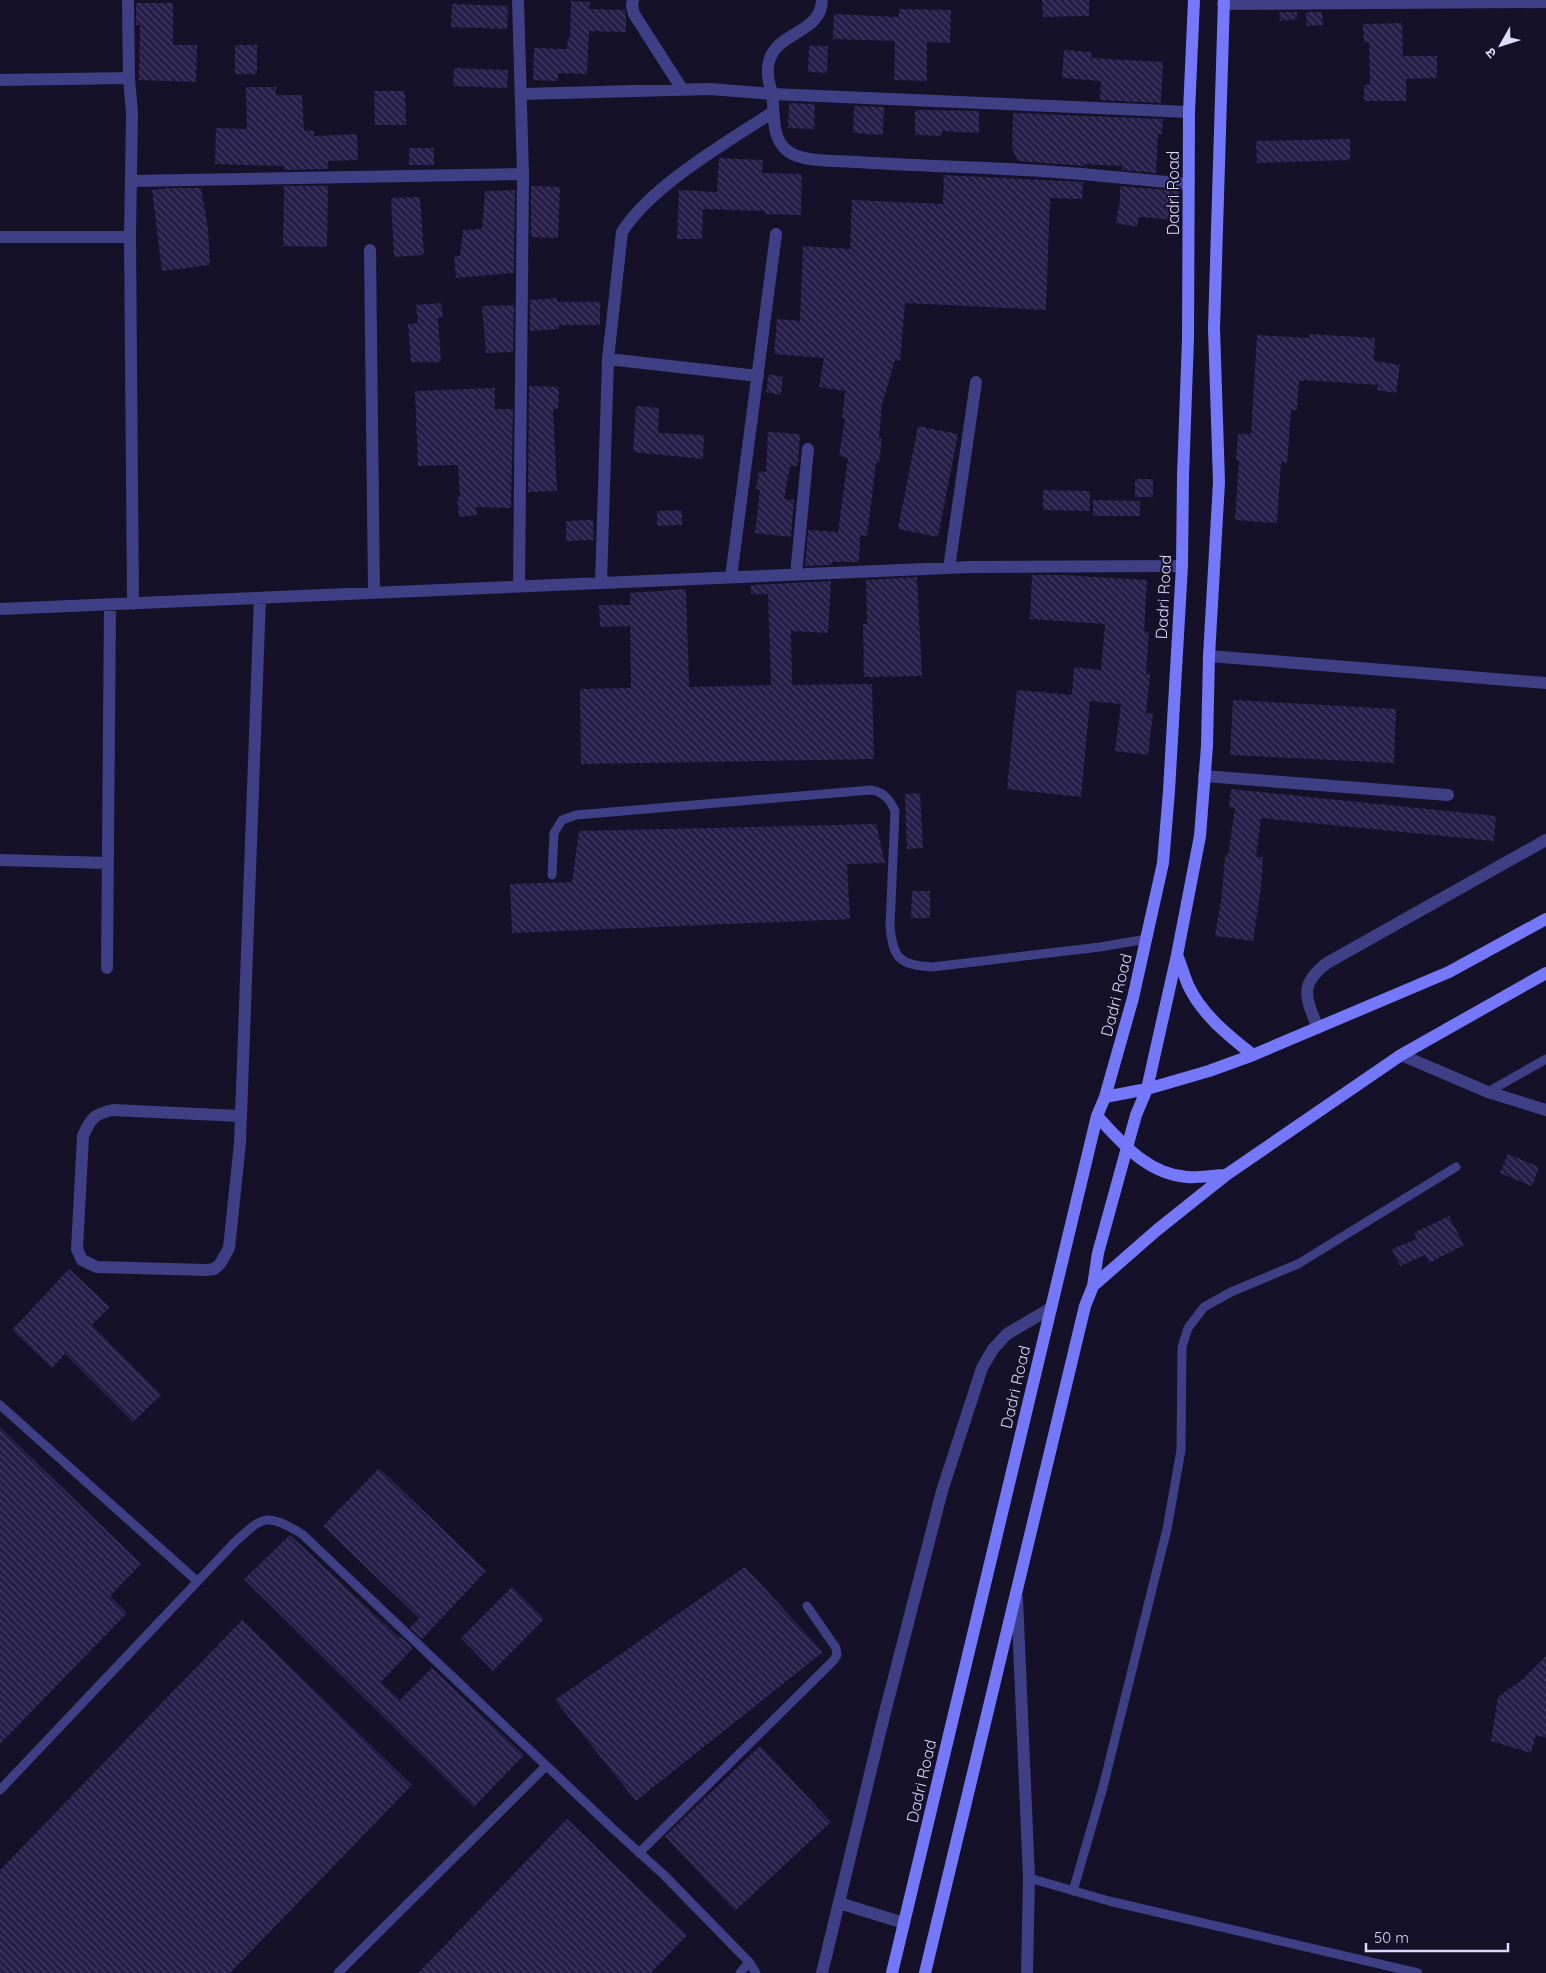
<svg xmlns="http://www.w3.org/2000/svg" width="1546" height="1973" viewBox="0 0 1546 1973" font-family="Quicksand,'Noto Sans Devanagari',sans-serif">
<defs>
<pattern id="building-back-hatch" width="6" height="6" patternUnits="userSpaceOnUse" patternTransform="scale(1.25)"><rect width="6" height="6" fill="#251e49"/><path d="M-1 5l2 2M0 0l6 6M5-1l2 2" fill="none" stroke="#443e64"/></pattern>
</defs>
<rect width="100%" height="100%" fill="#141128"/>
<path fill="url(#building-back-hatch)" d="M 1042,0 L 1089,0 L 1089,16 L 1043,17 Z
M 571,1 L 590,2 L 589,9 L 625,10 L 626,17 L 626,32 L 589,31 L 587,74 L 558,73 L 558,81 L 533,80 L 534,48 L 567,49 L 568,38 L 570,38 Z
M 136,3 L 173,3 L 173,45 L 197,45 L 196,82 L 139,80 L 140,25 L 136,25 Z
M 452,4 L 508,6 L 507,29 L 451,27 Z
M 899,9 L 951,10 L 950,43 L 927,42 L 927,81 L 894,80 L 895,41 L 833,39 L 834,14 L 899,17 Z
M 1279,12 L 1297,12 L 1297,19 L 1280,21 Z
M 1306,12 L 1322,12 L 1323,25 L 1307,26 Z
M 1402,23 L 1403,56 L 1437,56 L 1437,78 L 1406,79 L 1406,101 L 1364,101 L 1364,85 L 1370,84 L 1369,42 L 1364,43 L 1363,24 Z
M 235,45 L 257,45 L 257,74 L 235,74 Z
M 809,46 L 828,46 L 827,73 L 808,72 Z
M 1064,50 L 1091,52 L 1091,58 L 1163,62 L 1161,103 L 1100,100 L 1101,81 L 1062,78 Z
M 454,68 L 508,70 L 507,88 L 453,86 Z
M 246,87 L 276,87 L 276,95 L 302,95 L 304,130 L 314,131 L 314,136 L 357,134 L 358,160 L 328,161 L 328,169 L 284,170 L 284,166 L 215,164 L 216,128 L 247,129 Z
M 374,91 L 405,91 L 406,125 L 375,125 Z
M 789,103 L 815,104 L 814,129 L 788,128 Z
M 854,106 L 884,107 L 883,135 L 853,133 Z
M 915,110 L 979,111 L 979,133 L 942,131 L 942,136 L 915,135 Z
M 1013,113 L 1163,119 L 1162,134 L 1158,134 L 1156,173 L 1122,170 L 1122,166 L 1084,164 L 1084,166 L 1018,161 L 1012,148 Z
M 1350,139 L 1350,160 L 1257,163 L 1256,141 Z
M 409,148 L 434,148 L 434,165 L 409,165 Z
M 719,158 L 763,160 L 762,173 L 802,174 L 801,215 L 765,214 L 765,211 L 703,209 L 702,239 L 677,239 L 679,190 L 717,192 Z
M 944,175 L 1083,182 L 1082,199 L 1050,198 L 1046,310 L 905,303 L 900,361 L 895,360 L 882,404 L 879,438 L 882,439 L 879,463 L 876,463 L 867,536 L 860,535 L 859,562 L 832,562 L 832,565 L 805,566 L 808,530 L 838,532 L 848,458 L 839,456 L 845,418 L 842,418 L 845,391 L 819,387 L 824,358 L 774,354 L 777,319 L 800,321 L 803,246 L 850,249 L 852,200 L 943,204 Z
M 284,186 L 328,186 L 327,247 L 283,246 Z
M 531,186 L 560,187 L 558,238 L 531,237 Z
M 1120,186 L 1180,191 L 1176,220 L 1139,217 L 1137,227 L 1116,223 L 1120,201 Z
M 169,188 L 201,188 L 208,229 L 210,265 L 162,271 L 152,190 Z
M 515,190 L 514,273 L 456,278 L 454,256 L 460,256 L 463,230 L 482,229 L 485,191 Z
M 420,197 L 424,255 L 394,257 L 391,198 Z
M 557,298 L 557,302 L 600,302 L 600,325 L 559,325 L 559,329 L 530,331 L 530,300 Z
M 441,303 L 443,317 L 438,318 L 441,362 L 411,362 L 408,324 L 418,323 L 416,305 Z
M 514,305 L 513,352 L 486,353 L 482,306 Z
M 1310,334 L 1375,338 L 1374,361 L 1400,365 L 1396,393 L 1377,390 L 1378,385 L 1304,380 L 1304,381 L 1299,381 L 1297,410 L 1291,410 L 1287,463 L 1281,462 L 1277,523 L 1235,520 L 1239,460 L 1236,460 L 1238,434 L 1251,434 L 1257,335 L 1309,338 Z
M 769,374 L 783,377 L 781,395 L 766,392 Z
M 529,386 L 559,387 L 558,409 L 553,409 L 557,491 L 528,492 Z
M 495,388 L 495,409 L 513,409 L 511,508 L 476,507 L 477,515 L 459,517 L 457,497 L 460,497 L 458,465 L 418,466 L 415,391 Z
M 636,406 L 659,408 L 658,433 L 704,435 L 703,459 L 633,452 Z
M 918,426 L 958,434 L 938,537 L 898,529 Z
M 768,432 L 800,434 L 798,466 L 790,466 L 784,499 L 794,500 L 791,537 L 755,533 L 760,490 L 756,489 L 759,471 L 766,472 Z
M 1135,479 L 1153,479 L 1153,497 L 1135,497 Z
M 1043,490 L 1090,491 L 1090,511 L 1043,510 Z
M 1093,500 L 1140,501 L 1140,516 L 1093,516 Z
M 682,510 L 682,525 L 657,526 L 657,511 Z
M 593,520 L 594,540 L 566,541 L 566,521 Z
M 1032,575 L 1061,575 L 1147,580 L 1144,631 L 1149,632 L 1146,674 L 1150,675 L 1146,713 L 1153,714 L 1148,755 L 1115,751 L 1121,704 L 1090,701 L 1081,797 L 1007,789 L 1017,690 L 1072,695 L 1074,667 L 1101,670 L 1105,624 L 1030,619 Z
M 917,577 L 922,676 L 864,677 L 863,624 L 867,624 L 866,580 Z
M 831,581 L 828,633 L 791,631 L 792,685 L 872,684 L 874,759 L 581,764 L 580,689 L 631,688 L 630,626 L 600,627 L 599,605 L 630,605 L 630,593 L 686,589 L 689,687 L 771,685 L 768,594 L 751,594 L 751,585 Z
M 1233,700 L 1396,709 L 1394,763 L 1230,755 Z
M 1231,789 L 1496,816 L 1494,841 L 1261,818 L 1256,857 L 1263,857 L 1261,888 L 1253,941 L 1215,936 L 1222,895 L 1225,855 L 1228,855 L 1235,808 L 1229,807 Z
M 920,793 L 923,848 L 907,849 L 905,794 Z
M 876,824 L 885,863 L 847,864 L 850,919 L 512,933 L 510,884 L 572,882 L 579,831 Z
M 912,891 L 930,891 L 930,918 L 911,918 Z
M 1508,1154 L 1539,1167 L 1532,1186 L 1500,1173 Z
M 1449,1216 L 1464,1245 L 1429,1263 L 1425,1255 L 1400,1266 L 1392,1249 L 1417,1239 L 1414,1233 Z
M 69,1269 L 110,1307 L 92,1325 L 161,1395 L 133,1422 L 65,1354 L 52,1368 L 12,1330 Z
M 0,1427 L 141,1564 L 110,1596 L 127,1613 L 0,1744 Z
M 379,1468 L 486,1571 L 422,1639 L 410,1628 L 419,1618 L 323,1526 Z
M 290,1535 L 400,1638 L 401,1637 L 413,1648 L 381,1682 L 400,1700 L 432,1668 L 524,1755 L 474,1807 L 244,1579 Z
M 745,1567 L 823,1652 L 636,1801 L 555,1700 Z
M 512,1587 L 544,1619 L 493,1671 L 461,1638 Z
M 242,1620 L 412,1785 L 230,1973 L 0,1973 L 0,1870 Z
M 1546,1656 L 1546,1738 L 1536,1735 L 1531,1753 L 1491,1741 L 1498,1697 L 1523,1679 Z
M 760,1746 L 831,1822 L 735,1911 L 665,1836 Z
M 567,1819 L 687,1935 L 651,1973 L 418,1973 Z"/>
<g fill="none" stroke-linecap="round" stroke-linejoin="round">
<path stroke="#3e3f85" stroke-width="9" d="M 552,875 L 554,833 L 562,820 L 576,815 L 871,790 C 884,792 890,800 895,811 L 890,926 C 893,958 899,965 932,967 L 1100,947 L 1147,939
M 1488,1092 L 1546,1059
M 0,1405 L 197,1581
M 0,1790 L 233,1544 C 263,1516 265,1512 302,1534 L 611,1827 L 664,1875 L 749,1962 L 756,1973
M 639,1853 L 834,1660 L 837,1655 L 836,1648 L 807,1606
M 1029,1878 L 1109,1901 L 1418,1973
M 1073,1891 L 1102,1791 L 1167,1529 L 1181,1450 L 1182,1347 L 1188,1328 L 1204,1307 L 1231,1292 L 1298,1264 L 1456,1167
M 338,1973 L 546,1766
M 740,1973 L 749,1962"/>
<path stroke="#3e3f85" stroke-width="12" d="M 128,0 L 129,78 L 132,113 L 130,237 L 133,604
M 518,0 L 523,174 L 519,586
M 633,0 L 632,6 L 634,14 L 682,89
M 822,0 C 821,38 765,30 768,74 C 768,80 770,86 772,93 C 775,112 770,139 789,152 C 803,162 839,161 856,162 C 918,166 980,167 1042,171 C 1091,174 1140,180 1189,184
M 1223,4 L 1546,2
M 0,80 L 129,78
M 522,94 L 710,89 L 772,94 L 1189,112
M 131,181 L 523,174
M 0,237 L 130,237
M 370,250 L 374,593
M 608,359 L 758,376
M 949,568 L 976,382
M 796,574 L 808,449
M 731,577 L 776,234
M 601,583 L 608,359 L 622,232 C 652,185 726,143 773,112
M 0,609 L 970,567 L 1182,566
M 1209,656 L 1546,683
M 1204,776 L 1448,795
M 0,860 L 108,863
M 107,968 L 110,605
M 1318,1028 C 1306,998 1298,985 1327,963 L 1546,840
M 1401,1055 L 1488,1092 L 1546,1110
M 240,1116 L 113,1110 C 94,1114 91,1118 83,1136 L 77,1249 L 82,1260 L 97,1267 L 206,1270 L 214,1269 L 220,1264 L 229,1248 L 240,1143 L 260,598
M 1017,1598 L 1029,1878 L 1027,1973
M 839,1903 L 904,1923
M 822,1973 L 883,1720 L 942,1491 L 982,1368 L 993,1349 L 1007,1334 L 1051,1308"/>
<path stroke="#7578f9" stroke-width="12" d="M 1177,955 C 1181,965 1184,975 1188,985 C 1202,1015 1228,1035 1253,1055
M 1105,1097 L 1147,1089 L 1209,1071 L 1253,1055 L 1449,972 L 1546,919
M 1097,1116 C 1122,1143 1147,1174 1187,1177 C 1200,1178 1213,1175 1226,1175
M 1093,1286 L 1098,1253 L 1136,1115 L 1147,1089 L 1177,955 L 1200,836 L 1207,746 L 1209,656 L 1219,482 L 1214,328 L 1224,0
M 892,1973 L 1097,1116 L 1105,1097 L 1133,998 L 1163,863 L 1169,791 L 1182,566 L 1183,476 L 1188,338 L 1189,112 L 1194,0
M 925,1973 L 1085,1306 L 1093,1286 L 1157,1230 L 1226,1175 L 1401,1055 L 1546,973"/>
</g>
<g text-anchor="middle" stroke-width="4" stroke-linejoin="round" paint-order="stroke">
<g font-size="16" fill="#dddafd" stroke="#141128">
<text transform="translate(1173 193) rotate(-90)" y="6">Dadri Road</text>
<text transform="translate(1163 597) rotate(-87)" y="6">Dadri Road</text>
<text transform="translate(1116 995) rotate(-76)" y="6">Dadri Road</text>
<text transform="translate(1015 1387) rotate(-77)" y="6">Dadri Road</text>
<text transform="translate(921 1781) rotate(-77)" y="6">Dadri Road</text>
</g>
</g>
<g transform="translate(1501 45) rotate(231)" stroke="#141128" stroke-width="4" paint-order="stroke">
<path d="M0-4L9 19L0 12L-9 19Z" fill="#dddafd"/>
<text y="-8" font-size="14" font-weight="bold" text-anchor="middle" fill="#dddafd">उ</text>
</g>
<path d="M1366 1943v8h142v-8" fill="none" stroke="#dddafd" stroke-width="2.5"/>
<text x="1374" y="1943" font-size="15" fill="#dddafd" stroke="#141128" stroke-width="4" paint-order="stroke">50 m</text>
</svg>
